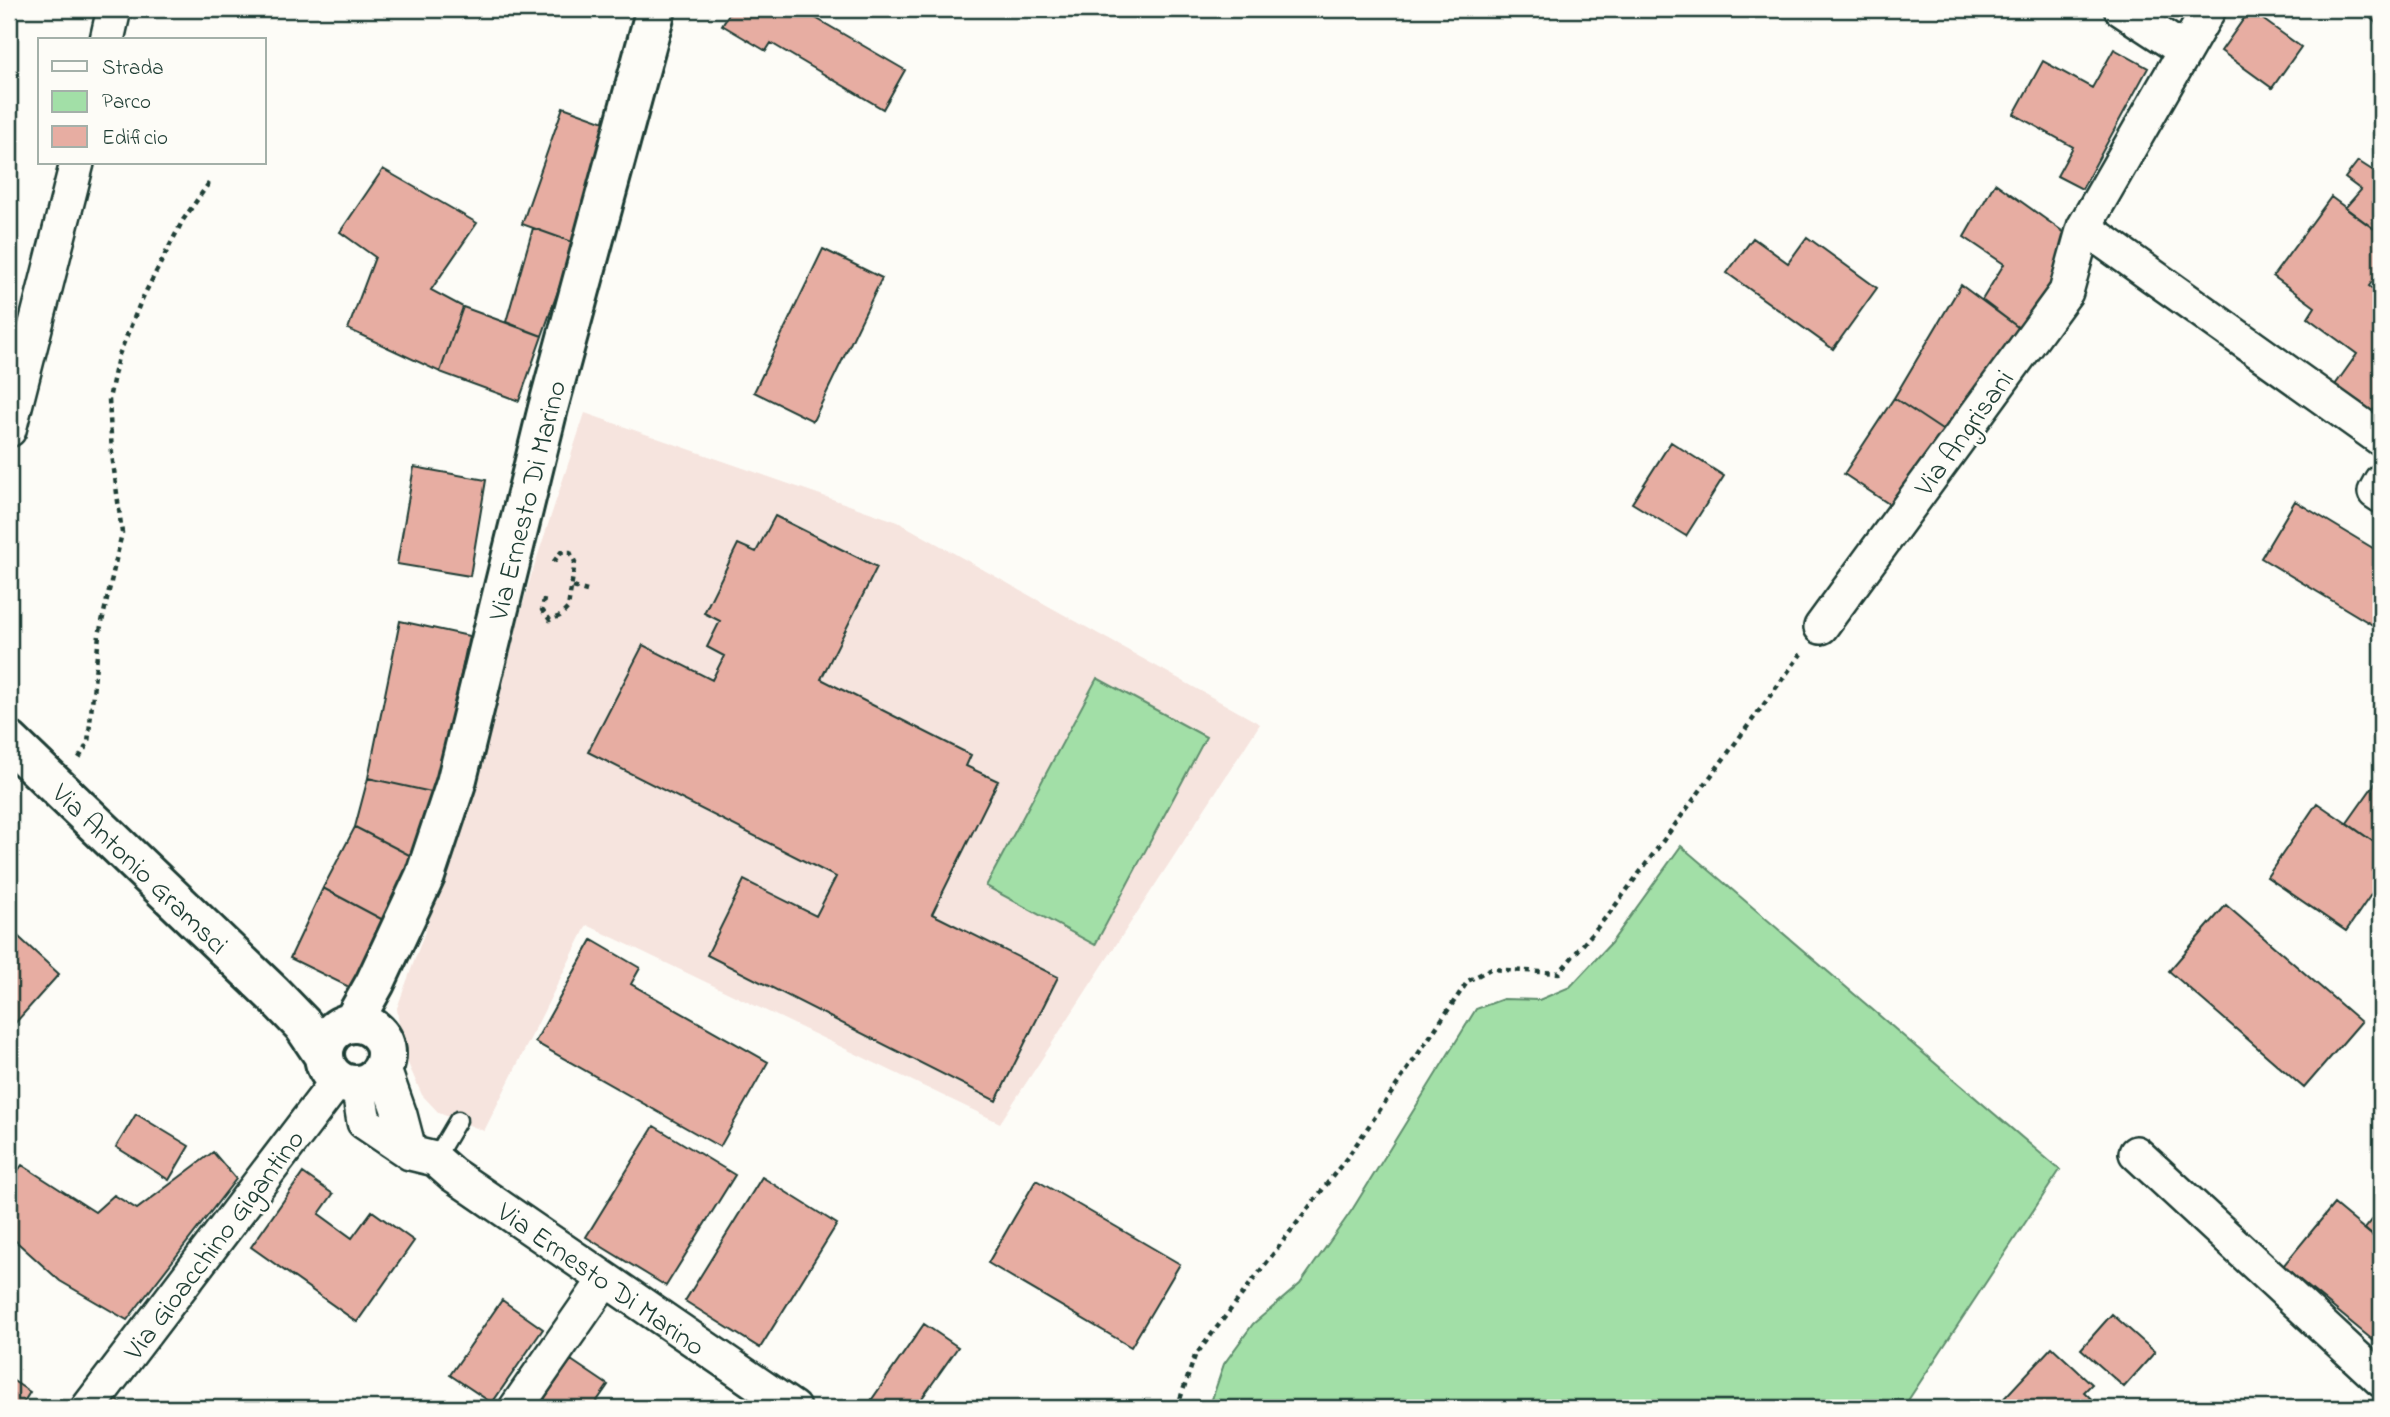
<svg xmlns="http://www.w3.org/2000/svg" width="2390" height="1417" viewBox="0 0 2390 1417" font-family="'Indie Flower',sans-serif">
<rect width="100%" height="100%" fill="#fdfcf7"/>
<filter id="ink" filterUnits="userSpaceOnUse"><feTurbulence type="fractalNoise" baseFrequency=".0143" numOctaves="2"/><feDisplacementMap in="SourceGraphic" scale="14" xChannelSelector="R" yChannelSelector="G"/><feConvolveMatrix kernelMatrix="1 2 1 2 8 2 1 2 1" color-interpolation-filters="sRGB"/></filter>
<g filter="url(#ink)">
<path fill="#f6e4de" d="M 585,413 L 898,522 L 1260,724 L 1000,1123 L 587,925 L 484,1131 L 439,1113 L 422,1095 L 406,1059 L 400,1036 L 397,1008 L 447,871 L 531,576 Z"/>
<path fill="#a2dfa7" stroke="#608e6e" stroke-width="2" d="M 1097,678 L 1206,737 L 1095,945 L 986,886 Z
M 1681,846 L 2060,1170 L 1903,1408 L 1209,1408 L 1224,1364 L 1253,1324 L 1300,1284 L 1352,1210 L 1476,1009 L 1503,999 L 1539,1000 L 1570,987 L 1611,943 Z"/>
<path fill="#e7ada2" stroke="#1f3d34" stroke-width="2" d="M 732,9 L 800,9 L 905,70 L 883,109 L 771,43 L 766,51 L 722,25 Z
M 2139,9 L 2173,9 L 2164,24 Z
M 2361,9 L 2381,9 L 2381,23 L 2379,26 Z
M 2250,10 L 2301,47 L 2272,88 L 2221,51 Z
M 2114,49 L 2148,68 L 2082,189 L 2057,176 L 2073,147 L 2014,114 L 2043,61 L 2092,88 Z
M 563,107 L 616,126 L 575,243 L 522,224 Z
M 2381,159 L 2381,234 L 2345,208 L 2361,190 L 2345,178 L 2358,161 L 2372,170 Z
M 383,169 L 477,223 L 431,290 L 463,307 L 440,372 L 348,329 L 375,257 L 340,232 Z
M 1995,183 L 2072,238 L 2054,286 L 2027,334 L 1982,300 L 2004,264 L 1964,237 Z
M 2331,197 L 2381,234 L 2381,270 L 2369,286 L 2381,295 L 2381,401 L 2372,412 L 2335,385 L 2357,354 L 2308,318 L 2315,307 L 2273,276 Z
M 533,228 L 575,243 L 542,336 L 506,322 Z
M 1807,237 L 1877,288 L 1833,349 L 1727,273 L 1753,238 L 1788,263 Z
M 823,249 L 882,278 L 813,421 L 754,392 Z
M 1961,285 L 2027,334 L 1951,436 L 1894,398 Z
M 463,307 L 542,336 L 519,401 L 440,372 Z
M 1894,398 L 1951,436 L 1901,512 L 1844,474 Z
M 1671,442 L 1724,476 L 1686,536 L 1632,503 Z
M 414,467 L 486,480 L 470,576 L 397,564 Z
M 2295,501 L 2381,553 L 2381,630 L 2261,558 Z
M 775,516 L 877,567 L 821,679 L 971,755 L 966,766 L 998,781 L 932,914 L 1058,977 L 996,1101 L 707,955 L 744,880 L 816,916 L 836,877 L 588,752 L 643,645 L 712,680 L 724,656 L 707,647 L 720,621 L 704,613 L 738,544 L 756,552 Z
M 400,621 L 469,636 L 436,793 L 368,778 Z
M 2381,775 L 2381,847 L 2347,823 Z
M 368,778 L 436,793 L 417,859 L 355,827 Z
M 2317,803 L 2381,847 L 2381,880 L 2346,931 L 2267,877 Z
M 355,827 L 417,859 L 385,921 L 323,888 Z
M 323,888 L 385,921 L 353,989 L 290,958 Z
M 2226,905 L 2361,1022 L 2304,1088 L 2169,971 Z
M 9,928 L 59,974 L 9,1030 Z
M 592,940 L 640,968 L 631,984 L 768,1062 L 720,1147 L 535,1042 Z
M 136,1114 L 189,1146 L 169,1180 L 116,1147 Z
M 654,1126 L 735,1175 L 666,1286 L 586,1237 Z
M 213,1152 L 236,1179 L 127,1320 L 60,1281 L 9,1235 L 9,1183 L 22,1165 L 95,1212 L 114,1195 L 137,1209 Z
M 303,1173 L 333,1194 L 319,1214 L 352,1238 L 372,1211 L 414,1241 L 357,1322 L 251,1247 Z
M 762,1177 L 837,1224 L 760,1348 L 685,1301 Z
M 1036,1180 L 1180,1264 L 1131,1347 L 988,1263 Z
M 2334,1204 L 2381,1243 L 2381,1347 L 2283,1266 Z
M 2381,1209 L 2381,1243 L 2365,1229 Z
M 502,1300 L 543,1329 L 492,1403 L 450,1375 Z
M 2112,1314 L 2155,1352 L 2124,1387 L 2081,1349 Z
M 924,1324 L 958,1347 L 915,1408 L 873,1408 L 868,1405 Z
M 2052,1347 L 2092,1384 L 2084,1392 L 2101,1408 L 1995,1408 Z
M 571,1360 L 608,1385 L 592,1408 L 538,1408 Z
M 9,1378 L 30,1392 L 20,1408 L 9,1408 Z
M 108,1394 L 128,1408 L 98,1408 Z"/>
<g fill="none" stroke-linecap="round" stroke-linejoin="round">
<defs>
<path id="service" d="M 435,1159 L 458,1120"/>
<path id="minor" d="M 2121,9 L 2185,51
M 107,40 L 114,9
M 2084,227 L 2381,439
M 9,430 L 77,163
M 2381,481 L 2375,492 L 2381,496
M 1821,627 L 2066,292 L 2084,227 L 2209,9
M 383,1067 L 400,1115 L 410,1153
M 358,1085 L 364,1122 L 410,1153 L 435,1159 L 452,1174 L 793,1408
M 2136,1153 L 2381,1380
M 88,1408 L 338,1080
M 516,1408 L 605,1280"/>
<path id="tertiary" d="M 9,741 L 273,994 L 303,1025 L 324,1056
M 353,1022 L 375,983 L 425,876 L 456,783 L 548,408 L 656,9
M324 1054a31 31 0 1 1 62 0a31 31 0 1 1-62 0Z"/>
</defs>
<use href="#service" stroke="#1f3d34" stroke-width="21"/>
<use href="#minor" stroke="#1f3d34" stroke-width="38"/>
<use href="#tertiary" stroke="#1f3d34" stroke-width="44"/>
<path stroke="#1f3d34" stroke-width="4.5" stroke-dasharray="5 5" stroke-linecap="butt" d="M 573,587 L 587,591
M 544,599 L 542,610 L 550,620 L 560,616 L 568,608 L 575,562 L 570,552 L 561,552 L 552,564
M 79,758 L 88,743 L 99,635 L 122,533 L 112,454 L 109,399 L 118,357 L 141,301 L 183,220 L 209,183
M 1177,1408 L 1195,1356 L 1349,1155 L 1468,981 L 1490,969 L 1559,973 L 1612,910 L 1801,654"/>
<use href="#service" stroke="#fdfcf7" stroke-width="16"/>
<use href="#minor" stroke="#fdfcf7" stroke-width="33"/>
<use href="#tertiary" stroke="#fdfcf7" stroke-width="38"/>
</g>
</g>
<g text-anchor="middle" stroke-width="6" stroke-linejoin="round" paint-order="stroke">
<g font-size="28" fill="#1f3d34" stroke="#fdfcf7">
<text transform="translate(1963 432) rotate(-54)" y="10">Via Angrisani</text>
<text transform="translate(526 500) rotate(-76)" y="10">Via Ernesto Di Marino</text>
<text transform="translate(141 868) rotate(44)" y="10">Via Antonio Gramsci</text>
<text transform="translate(213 1244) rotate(-53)" y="10">Via Gioacchino Gigantino</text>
<text transform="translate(602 1278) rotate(35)" y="10">Via Ernesto Di Marino</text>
</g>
</g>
<rect width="2390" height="1417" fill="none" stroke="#fdfcf7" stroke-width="35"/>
<rect x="18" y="18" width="2355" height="1382" fill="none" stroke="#1f3d34" stroke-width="2.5" filter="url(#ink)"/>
<rect x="38" y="38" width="228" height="126" fill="#fdfcf7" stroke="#a4b0a9" stroke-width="2"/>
<rect x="52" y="61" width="35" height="10" fill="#fdfcf7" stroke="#a4b0a9" stroke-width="2"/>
<text x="102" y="74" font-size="21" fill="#1f3d34">Strada</text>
<rect x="52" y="91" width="35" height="21" fill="#a2dfa7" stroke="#a4b0a9" stroke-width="2"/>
<text x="102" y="108" font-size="21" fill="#1f3d34">Parco</text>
<rect x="52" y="126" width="35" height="21" fill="#e7ada2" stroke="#a4b0a9" stroke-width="2"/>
<text x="102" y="144" font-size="21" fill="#1f3d34">Edificio</text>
</svg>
